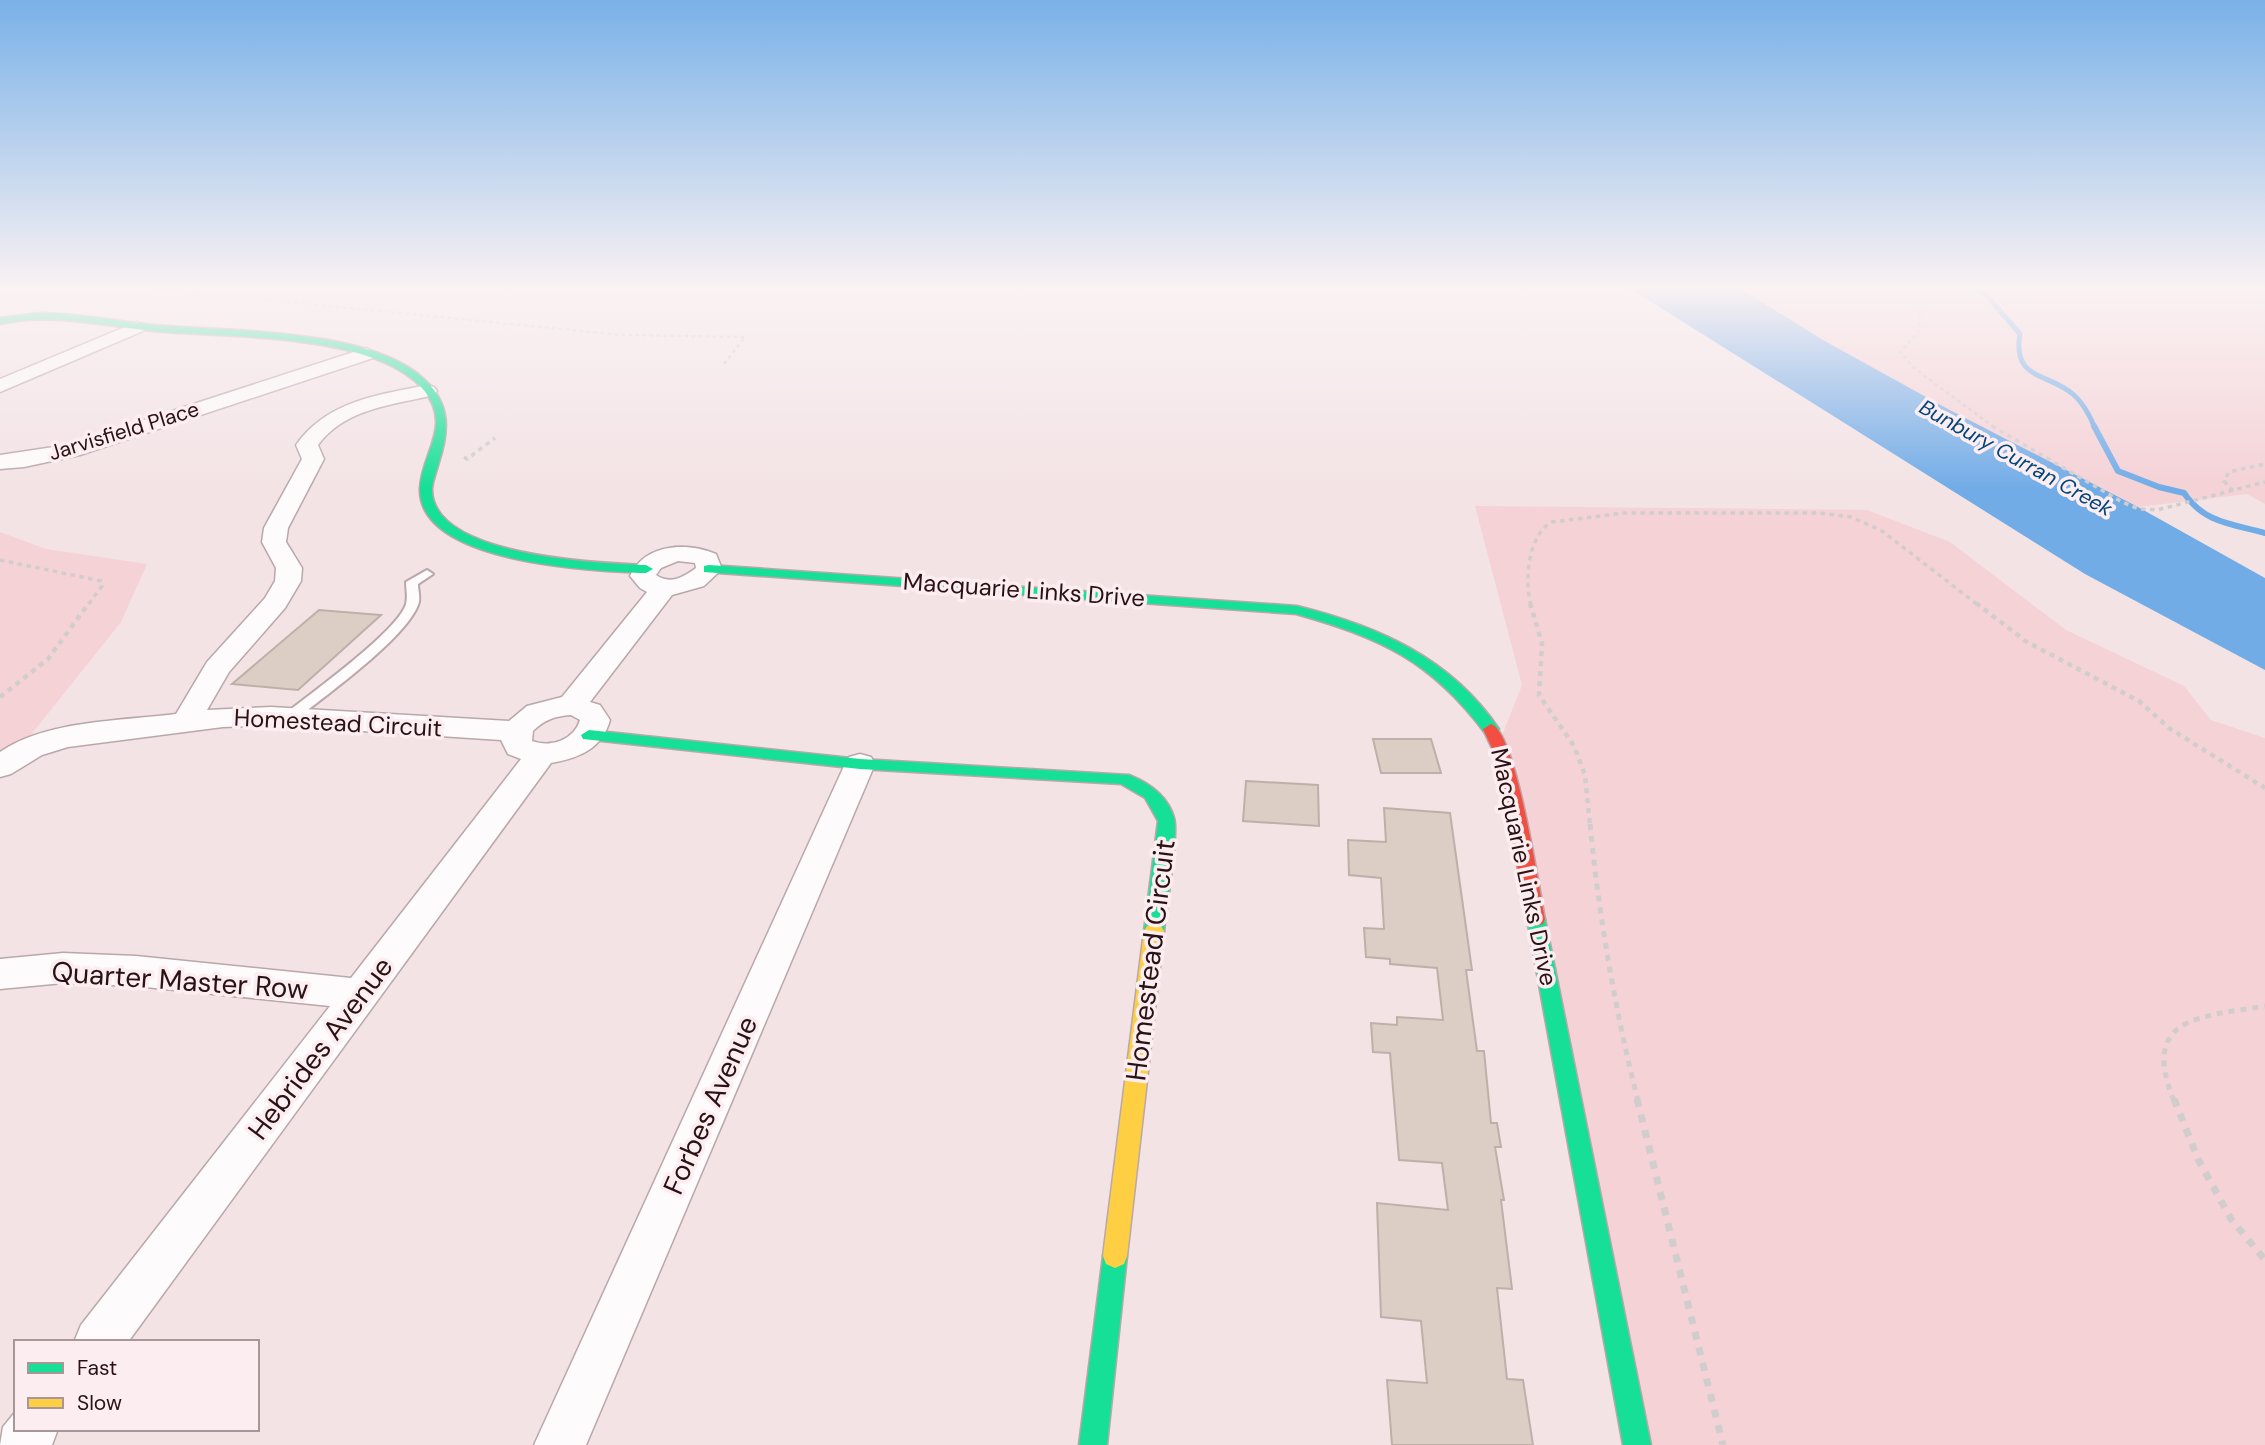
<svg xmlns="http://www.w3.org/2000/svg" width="2265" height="1445" viewBox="0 0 2265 1445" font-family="'DM Sans',sans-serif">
<rect width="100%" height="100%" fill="#f3e3e5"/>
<path fill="#f4d2d6" d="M 1736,286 L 2265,286 L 2265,504 L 2247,494 L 2138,507 L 1946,408 L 1823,340 Z
M 1475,506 L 1867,510 L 1950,542 L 2066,630 L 2184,686 L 2211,720 L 2265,738 L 2265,1445 L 1636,1445 L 1499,743 L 1522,685 Z
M 0,532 L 46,549 L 147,564 L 121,622 L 14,756 L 0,767 Z"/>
<path fill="#72ace7" d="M 1626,286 L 1736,286 L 1823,340 L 1946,408 L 2138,507 L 2265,578 L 2265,670 L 2085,574 Z"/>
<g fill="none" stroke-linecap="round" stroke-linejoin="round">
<path stroke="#72ace7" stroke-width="5" d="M 1972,286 L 1988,297 L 2020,334 C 2012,381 2048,372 2074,395 C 2084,404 2090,416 2095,428"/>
<path stroke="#72ace7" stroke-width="6" d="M 2094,426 L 2118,471 L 2159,487 L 2184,493 C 2204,523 2232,524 2265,533"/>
</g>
<path fill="#dccdc5" stroke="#beb0a8" stroke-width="2" d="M 319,610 L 381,615 L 298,690 L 232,684 Z
M 1373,739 L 1431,739 L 1441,773 L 1381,773 Z
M 1246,781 L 1318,785 L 1319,826 L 1243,821 Z
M 1384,808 L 1450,813 L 1472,970 L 1466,970 L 1477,1051 L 1484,1051 L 1491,1123 L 1497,1123 L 1501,1147 L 1495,1147 L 1504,1200 L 1501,1200 L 1512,1289 L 1497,1288 L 1507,1379 L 1523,1380 L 1533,1445 L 1392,1445 L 1387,1380 L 1427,1383 L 1421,1321 L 1381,1317 L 1377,1203 L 1448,1210 L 1442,1163 L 1399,1160 L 1390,1053 L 1373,1052 L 1371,1023 L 1397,1025 L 1397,1017 L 1443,1020 L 1437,968 L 1390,964 L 1390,959 L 1366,957 L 1364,928 L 1384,929 L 1381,878 L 1349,875 L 1348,840 L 1386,842 Z"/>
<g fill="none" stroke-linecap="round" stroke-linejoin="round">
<defs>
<path id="lane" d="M 427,570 L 433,574 L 418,584 C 418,591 421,599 418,605 C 405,639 325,696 295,720 L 285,720 L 283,717 L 285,714 C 310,694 398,631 406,604 C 408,597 406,589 406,582 Z"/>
<path id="street" d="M 137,322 L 146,327 L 143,331 L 0,392 L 0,379 Z
M 366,348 L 375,354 L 373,358 L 80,455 L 24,467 L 0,469 L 0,455 L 67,445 Z
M 427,385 L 434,387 L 437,391 L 434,395 C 393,405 345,408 318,445 L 324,459 L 288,528 L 286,542 L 302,568 L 301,581 L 285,608 L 229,672 L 207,710 L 271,707 L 509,721 L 527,706 L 562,697 L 647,592 L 640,588 L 630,576 C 645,543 687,542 716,554 L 722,569 L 704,586 L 672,595 L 590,702 L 600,705 L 610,720 C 602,749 579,758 551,763 L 128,1342 L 74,1342 L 81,1325 L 330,1006 L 136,986 L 63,983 L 0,989 L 0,959 L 63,953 L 136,956 L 351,978 L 521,759 L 508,754 L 501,740 L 271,725 L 223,727 L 68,747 L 42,755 L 11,774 L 0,777 L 0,752 C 46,720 122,721 176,714 L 207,662 L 265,598 L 275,581 L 276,568 L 262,542 L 264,528 L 302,459 L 296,445 C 327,401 378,395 427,385 ZM 678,561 L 695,563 L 696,568 C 684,577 670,585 656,575 L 661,568 ZM 571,715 L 580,720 C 574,740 551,748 532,741 L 533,731 C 544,720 555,716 571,715 Z
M 860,754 L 871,757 L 875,764 L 586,1445 L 534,1445 L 845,764 L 849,757 Z
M 16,1411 L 16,1429 L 58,1429 L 52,1445 L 0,1445 L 3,1427 Z"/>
<path id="fast" d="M 38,313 C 77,313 115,321 154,325 C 227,332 370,327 425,380 C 451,405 449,431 439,462 C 437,470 433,480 432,488 C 430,557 599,563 646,565 L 653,569 L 646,573 C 595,571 417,564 420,488 C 422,451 454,425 422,388 C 372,332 224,338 152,331 C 100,325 52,313 0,324 L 0,318 Z
M 709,565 L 1297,606 C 1378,626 1451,658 1499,729 L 1497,733 L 1485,733 C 1431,661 1381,638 1296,614 L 704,572 L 704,566 Z
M 589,730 L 860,759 L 1129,775 C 1149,783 1168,796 1174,818 C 1179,833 1166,910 1164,931 L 1161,936 L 1154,938 L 1147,936 L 1144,931 L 1158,821 L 1145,798 L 1121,784 L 860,769 L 583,739 L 581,735 Z
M 1536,912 L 1543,914 L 1545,919 L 1651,1445 L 1623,1445 L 1527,919 L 1529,914 Z
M 1115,1244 L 1124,1248 L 1127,1256 L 1107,1445 L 1079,1445 L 1103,1256 L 1106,1248 Z"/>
<path id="slow" d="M 1154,924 L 1161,926 L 1164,931 L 1127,1256 L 1124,1264 L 1115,1268 L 1106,1264 L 1103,1256 L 1144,931 L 1147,926 Z"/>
<path id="jam" d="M 1491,724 C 1516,731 1539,889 1545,919 L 1543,924 L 1536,926 L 1529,924 L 1527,919 L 1498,761 L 1483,729 Z"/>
</defs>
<use href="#lane" stroke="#baa7aa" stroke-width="4"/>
<use href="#street" stroke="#baa7aa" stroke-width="3"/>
<use href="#fast" stroke="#baa7aa" stroke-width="3"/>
<use href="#slow" stroke="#baa7aa" stroke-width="3"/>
<use href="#jam" stroke="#baa7aa" stroke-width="3"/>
<path stroke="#d2cdcd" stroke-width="2.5" stroke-dasharray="3.5 3.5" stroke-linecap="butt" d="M 127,286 L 621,335 L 745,337 L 724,364
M 1876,286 L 1917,307 L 1921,313 L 1918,333 L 1900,352 L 1914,368 L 1995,428"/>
<path stroke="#d2cdcd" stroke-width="3.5" stroke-dasharray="4.5 4.5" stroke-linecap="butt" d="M 1992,426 L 2122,502 L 2139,509 L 2157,510 L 2265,482
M 464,457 L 467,459 L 495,438
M 2233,491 L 2224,481 L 2229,472 L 2265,464
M 0,560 L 101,581 L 102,586 L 88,605
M 1531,605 C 1524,581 1528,534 1552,522 L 1624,513 L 1819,513 L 1851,517 L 1882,531 L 1978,605"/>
<path stroke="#d2cdcd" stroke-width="4.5" stroke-dasharray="5 5" stroke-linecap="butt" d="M 1530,603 L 1542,643 L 1539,695 L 1574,746 L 1585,775 L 1590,825
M 1976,603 L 2027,642 L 2139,701 L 2169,728 L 2265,788
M 0,697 L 48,659 L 89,603"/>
<path stroke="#d2cdcd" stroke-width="5" stroke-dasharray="6 6" stroke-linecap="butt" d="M 1590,824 C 1599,917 1615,1010 1638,1101
M 2174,1101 C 2139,1016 2201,1017 2265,1006"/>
<path stroke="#d2cdcd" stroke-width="7" stroke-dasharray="8 8" stroke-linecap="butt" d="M 1637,1099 L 1723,1445
M 2174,1099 L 2198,1159 L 2231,1219 L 2265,1260"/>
<use href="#lane" fill="#fdfbfb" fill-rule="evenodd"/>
<use href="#street" fill="#fdfbfb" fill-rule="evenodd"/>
<use href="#fast" fill="#16e098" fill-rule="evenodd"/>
<use href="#slow" fill="#ffcf43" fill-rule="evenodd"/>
<use href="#jam" fill="#f24e42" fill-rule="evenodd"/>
</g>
<linearGradient id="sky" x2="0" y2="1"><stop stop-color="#79b1e8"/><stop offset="0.59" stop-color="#faf2f3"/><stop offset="1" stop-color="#faf2f3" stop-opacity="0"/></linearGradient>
<rect width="2265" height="488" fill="url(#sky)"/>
<g text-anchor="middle" stroke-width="7" stroke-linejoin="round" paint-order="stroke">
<g font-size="21" fill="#291115" stroke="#fceef0">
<text transform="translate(124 431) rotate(-17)" y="7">Jarvisfield Place</text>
</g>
<g font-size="21" font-style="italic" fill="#01457b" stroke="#fceef0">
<text transform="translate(2016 458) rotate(29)" y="7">Bunbury Curran Creek</text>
</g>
<g font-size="24" fill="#291115" stroke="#fceef0">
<text transform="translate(1024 590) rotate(4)" y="8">Macquarie Links Drive</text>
<text transform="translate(338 723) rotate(3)" y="8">Homestead Circuit</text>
<text transform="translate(1524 867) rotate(78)" y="8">Macquarie Links Drive</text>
</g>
<g font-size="28" fill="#291115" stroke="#fceef0">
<text transform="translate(1150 960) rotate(-83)" y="10">Homestead Circuit</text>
<text transform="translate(180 980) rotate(4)" y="10">Quarter Master Row</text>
<text transform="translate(320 1048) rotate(-53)" y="10">Hebrides Avenue</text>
<text transform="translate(710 1105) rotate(-66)" y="10">Forbes Avenue</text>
</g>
</g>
<rect x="14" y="1340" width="245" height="91" fill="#fceef0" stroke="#a89698" stroke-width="2"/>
<rect x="28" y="1363" width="35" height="10" fill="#16e098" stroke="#a89698" stroke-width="2"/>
<text x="77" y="1375" font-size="21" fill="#291115">Fast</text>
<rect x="28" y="1398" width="35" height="10" fill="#ffcf43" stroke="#a89698" stroke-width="2"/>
<text x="77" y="1410" font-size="21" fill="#291115">Slow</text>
</svg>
